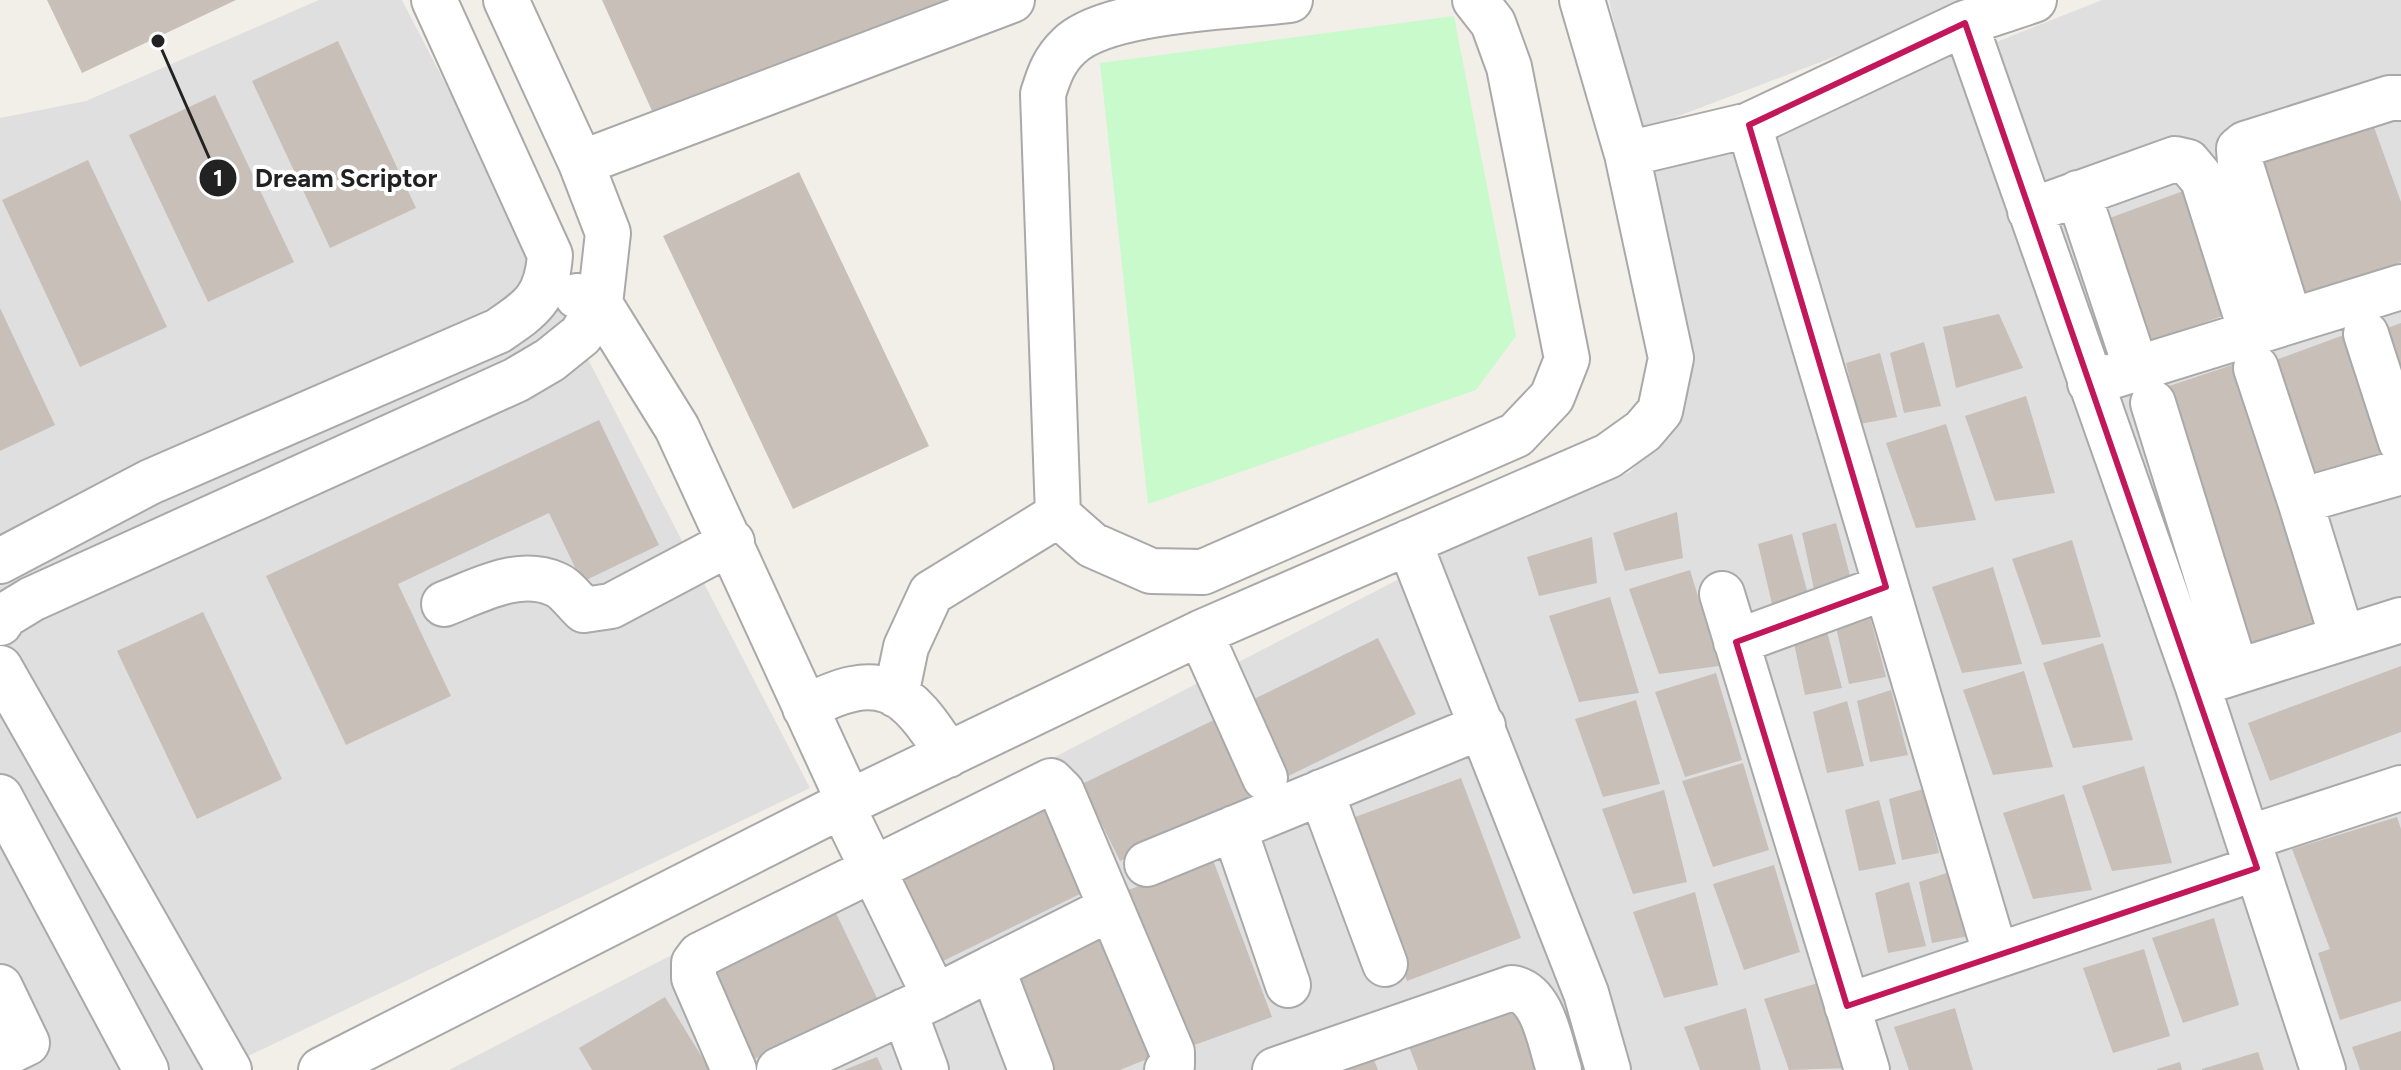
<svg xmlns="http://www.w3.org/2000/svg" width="2401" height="1070" viewBox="0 0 2401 1070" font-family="Figtree,sans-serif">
<rect width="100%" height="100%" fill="#f2efe9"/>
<path fill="#e0dfdf" d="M 319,0 L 402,0 L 810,788 L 219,1070 L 0,1070 L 0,118 L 86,101 Z
M 1609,0 L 1985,0 L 1639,131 Z
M 2102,0 L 2401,0 L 2401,1070 L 2336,1070 L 1994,43 Z
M 1959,40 L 2301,1070 L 1626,1070 L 1428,552 L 1630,472 L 1660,437 L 1643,160 Z
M 1403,577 L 1570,997 L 1590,1070 L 449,1070 Z"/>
<path fill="#c8facc" d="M 1454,16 L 1516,336 L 1476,390 L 1148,504 L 1100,63 Z"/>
<path fill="#c7bfb8" d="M 47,0 L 236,0 L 82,73 Z
M 602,0 L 983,0 L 657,122 Z
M 338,41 L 416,208 L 330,248 L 252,81 Z
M 215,95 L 294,262 L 208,302 L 129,135 Z
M 2370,116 L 2401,202 L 2401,262 L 2295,299 L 2246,160 Z
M 88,160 L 167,327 L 80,367 L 2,200 Z
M 799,172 L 929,446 L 793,509 L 663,236 Z
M 2186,190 L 2231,313 L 2140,345 L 2096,223 Z
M 0,308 L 55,425 L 0,451 Z
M 1999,314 L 2023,368 L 1956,388 L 1943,327 Z
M 2401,323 L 2401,405 L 2376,332 Z
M 2352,332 L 2397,455 L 2307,487 L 2262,365 Z
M 1924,342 L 1941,406 L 1904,413 L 1890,353 Z
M 1880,353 L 1897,417 L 1860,424 L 1846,363 Z
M 2241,362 L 2330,623 L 2243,651 L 2154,391 Z
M 2026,396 L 2055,493 L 1995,501 L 1965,416 Z
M 599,420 L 659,545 L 582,582 L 549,513 L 398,584 L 451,696 L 346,745 L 266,576 Z
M 1946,424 L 1976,520 L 1916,528 L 1886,443 Z
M 1677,512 L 1683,558 L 1625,571 L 1613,533 Z
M 1836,523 L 1853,587 L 1815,594 L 1802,533 Z
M 1792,534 L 1809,598 L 1772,604 L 1758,544 Z
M 1592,537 L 1597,583 L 1539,596 L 1527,557 Z
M 2072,540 L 2101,637 L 2042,645 L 2012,559 Z
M 1993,567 L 2022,664 L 1962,673 L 1932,587 Z
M 1690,570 L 1719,666 L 1659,674 L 1629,589 Z
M 1610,597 L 1639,693 L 1579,702 L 1549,616 Z
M 203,612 L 282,779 L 197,819 L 117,651 Z
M 1869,613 L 1886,677 L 1849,684 L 1835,623 Z
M 1825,624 L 1842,688 L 1805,695 L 1792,634 Z
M 1378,638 L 1416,714 L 1280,780 L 1242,705 Z
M 2103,643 L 2133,740 L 2073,748 L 2043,663 Z
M 2401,666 L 2401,732 L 2270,781 L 2248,723 Z
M 2024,671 L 2053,767 L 1993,775 L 1963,690 Z
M 1716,673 L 1742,760 L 1685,777 L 1655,692 Z
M 1891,690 L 1908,755 L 1870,762 L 1857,701 Z
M 1636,700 L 1660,784 L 1603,797 L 1575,719 Z
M 1847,701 L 1864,766 L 1827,773 L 1813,712 Z
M 1218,718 L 1256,794 L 1120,861 L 1082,784 Z
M 1743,763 L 1769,850 L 1713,867 L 1682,781 Z
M 2144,766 L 2172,863 L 2112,871 L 2082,786 Z
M 1461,778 L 1521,938 L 1407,981 L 1347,820 Z
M 1923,789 L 1939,853 L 1902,860 L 1889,799 Z
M 1664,790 L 1687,882 L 1633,894 L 1602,809 Z
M 2064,794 L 2092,890 L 2033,899 L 2003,813 Z
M 1039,797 L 1086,891 L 929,968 L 882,874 Z
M 1879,800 L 1896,864 L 1859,871 L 1845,810 Z
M 2397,817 L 2401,829 L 2401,1001 L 2340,1020 L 2318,953 L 2330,949 L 2292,849 Z
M 1213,860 L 1272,1017 L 1186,1048 L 1128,890 Z
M 1774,865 L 1800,952 L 1744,970 L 1713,884 Z
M 1953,871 L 1969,936 L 1932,943 L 1919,882 Z
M 1909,882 L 1926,946 L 1888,953 L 1875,893 Z
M 1695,892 L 1718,985 L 1664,998 L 1633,912 Z
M 832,905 L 878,1000 L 744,1064 L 699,970 Z
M 2214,918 L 2239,1005 L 2183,1023 L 2152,938 Z
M 1100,930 L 1152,1057 L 1120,1070 L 1037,1070 L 997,972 Z
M 2144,949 L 2170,1036 L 2113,1053 L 2083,968 Z
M 1825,981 L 1850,1068 L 1789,1070 L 1764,999 Z
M 1524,995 L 1553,1070 L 1418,1070 L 1403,1031 Z
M 665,997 L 710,1070 L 592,1070 L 579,1048 Z
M 1746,1008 L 1761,1070 L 1700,1070 L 1684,1027 Z
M 1955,1008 L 1973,1070 L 1909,1070 L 1894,1027 Z
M 2401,1031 L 2401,1070 L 2360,1070 L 2352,1047 Z
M 1367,1042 L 1378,1070 L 1292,1070 Z
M 2258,1052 L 2264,1070 L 2202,1070 L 2202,1069 Z
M 877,1057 L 883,1070 L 844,1070 Z
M 2180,1062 L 2182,1070 L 2157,1070 L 2157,1069 Z"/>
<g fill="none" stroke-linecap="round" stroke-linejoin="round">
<defs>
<path id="minor" d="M 2034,0 L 1965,23 L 2197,684 L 2323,1070
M 1749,125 L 1996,956
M 1627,154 L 1749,125 L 1965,23
M 581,163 L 1012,0
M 2078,193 L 2136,368
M 2030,211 L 2175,159 L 2188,162 L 2203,180 L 2251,332
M 577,296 L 600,304 L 677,428 L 849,802
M 2290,321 L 2240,162 L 2239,149 L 2245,144 L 2390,98 L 2401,98
M 2366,334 L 2401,442
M 2256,368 L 2300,501
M 2090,383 L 2401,287
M 2153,403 L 2236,671
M 1058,515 L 1043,94 C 1049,75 1054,60 1069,46 C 1106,9 1236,7 1290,0
M 1409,542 L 1586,993 L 1608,1070
M 0,561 L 150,482 L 498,331 C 532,308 547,298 550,255 L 434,0
M 1722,594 L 1867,1070
M 444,604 C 478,591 518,568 555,584 C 566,588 575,602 584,610 L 611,606 L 732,542
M 0,623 L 4,616 L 32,599 L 516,380 L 550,360 L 581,335 L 600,304 L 608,233 L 581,163 L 506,0
M 1200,633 L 1265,778
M 2342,637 L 2300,501 L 2401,472
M 1736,642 L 1886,587
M 0,668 L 229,1070
M 2207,681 L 2401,620
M 896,695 L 906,647 L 931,593 L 1058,515 L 1092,545 L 1151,571 L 1203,572 L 1516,435 L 1552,397 L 1567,359 L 1509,67 L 1493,23 L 1475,0
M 805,708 C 880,668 906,687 948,755
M 1321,792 L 1385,964
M 0,797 L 146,1070
M 1234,828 L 1288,985
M 2248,838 L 2401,788
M 1147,864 L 1483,726
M 992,968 L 1111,908
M 0,987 L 27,1043 L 0,1056
M 935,997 L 992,968 L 1031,1070
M 1847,1006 L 2257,868
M 904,1011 L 926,1070
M 321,1070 L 849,802 L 1200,633 L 1608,456 L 1643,431 L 1660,411 L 1671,358 L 1627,154 L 1582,0
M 734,1070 L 694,978 L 694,963 L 700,955 L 1051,781 L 1062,792 L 1172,1052 L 1172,1065 L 1167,1070
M 779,1070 L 935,997 L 842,806
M 1275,1070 L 1512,988 C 1544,993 1550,1044 1559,1070"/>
</defs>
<use href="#minor" stroke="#a9a9a9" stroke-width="48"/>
<use href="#minor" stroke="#fff" stroke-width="44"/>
</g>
<path fill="none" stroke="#c2185b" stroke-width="6" stroke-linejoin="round" d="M 1965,23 L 2257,868 L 1847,1006 L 1736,642 L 1886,587 L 1749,125 Z"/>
<path fill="none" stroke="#222" stroke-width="3" d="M158 41L218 178"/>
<g fill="#222" stroke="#fff" stroke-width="3">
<circle cx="158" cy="41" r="8"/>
<circle cx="218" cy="178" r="20"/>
</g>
<g font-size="24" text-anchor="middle" font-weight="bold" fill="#fff">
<text x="218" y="186">1</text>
</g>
<g font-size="26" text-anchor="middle" font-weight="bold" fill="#222" stroke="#fff" stroke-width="8" stroke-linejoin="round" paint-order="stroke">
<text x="346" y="187">Dream Scriptor</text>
</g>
</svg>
